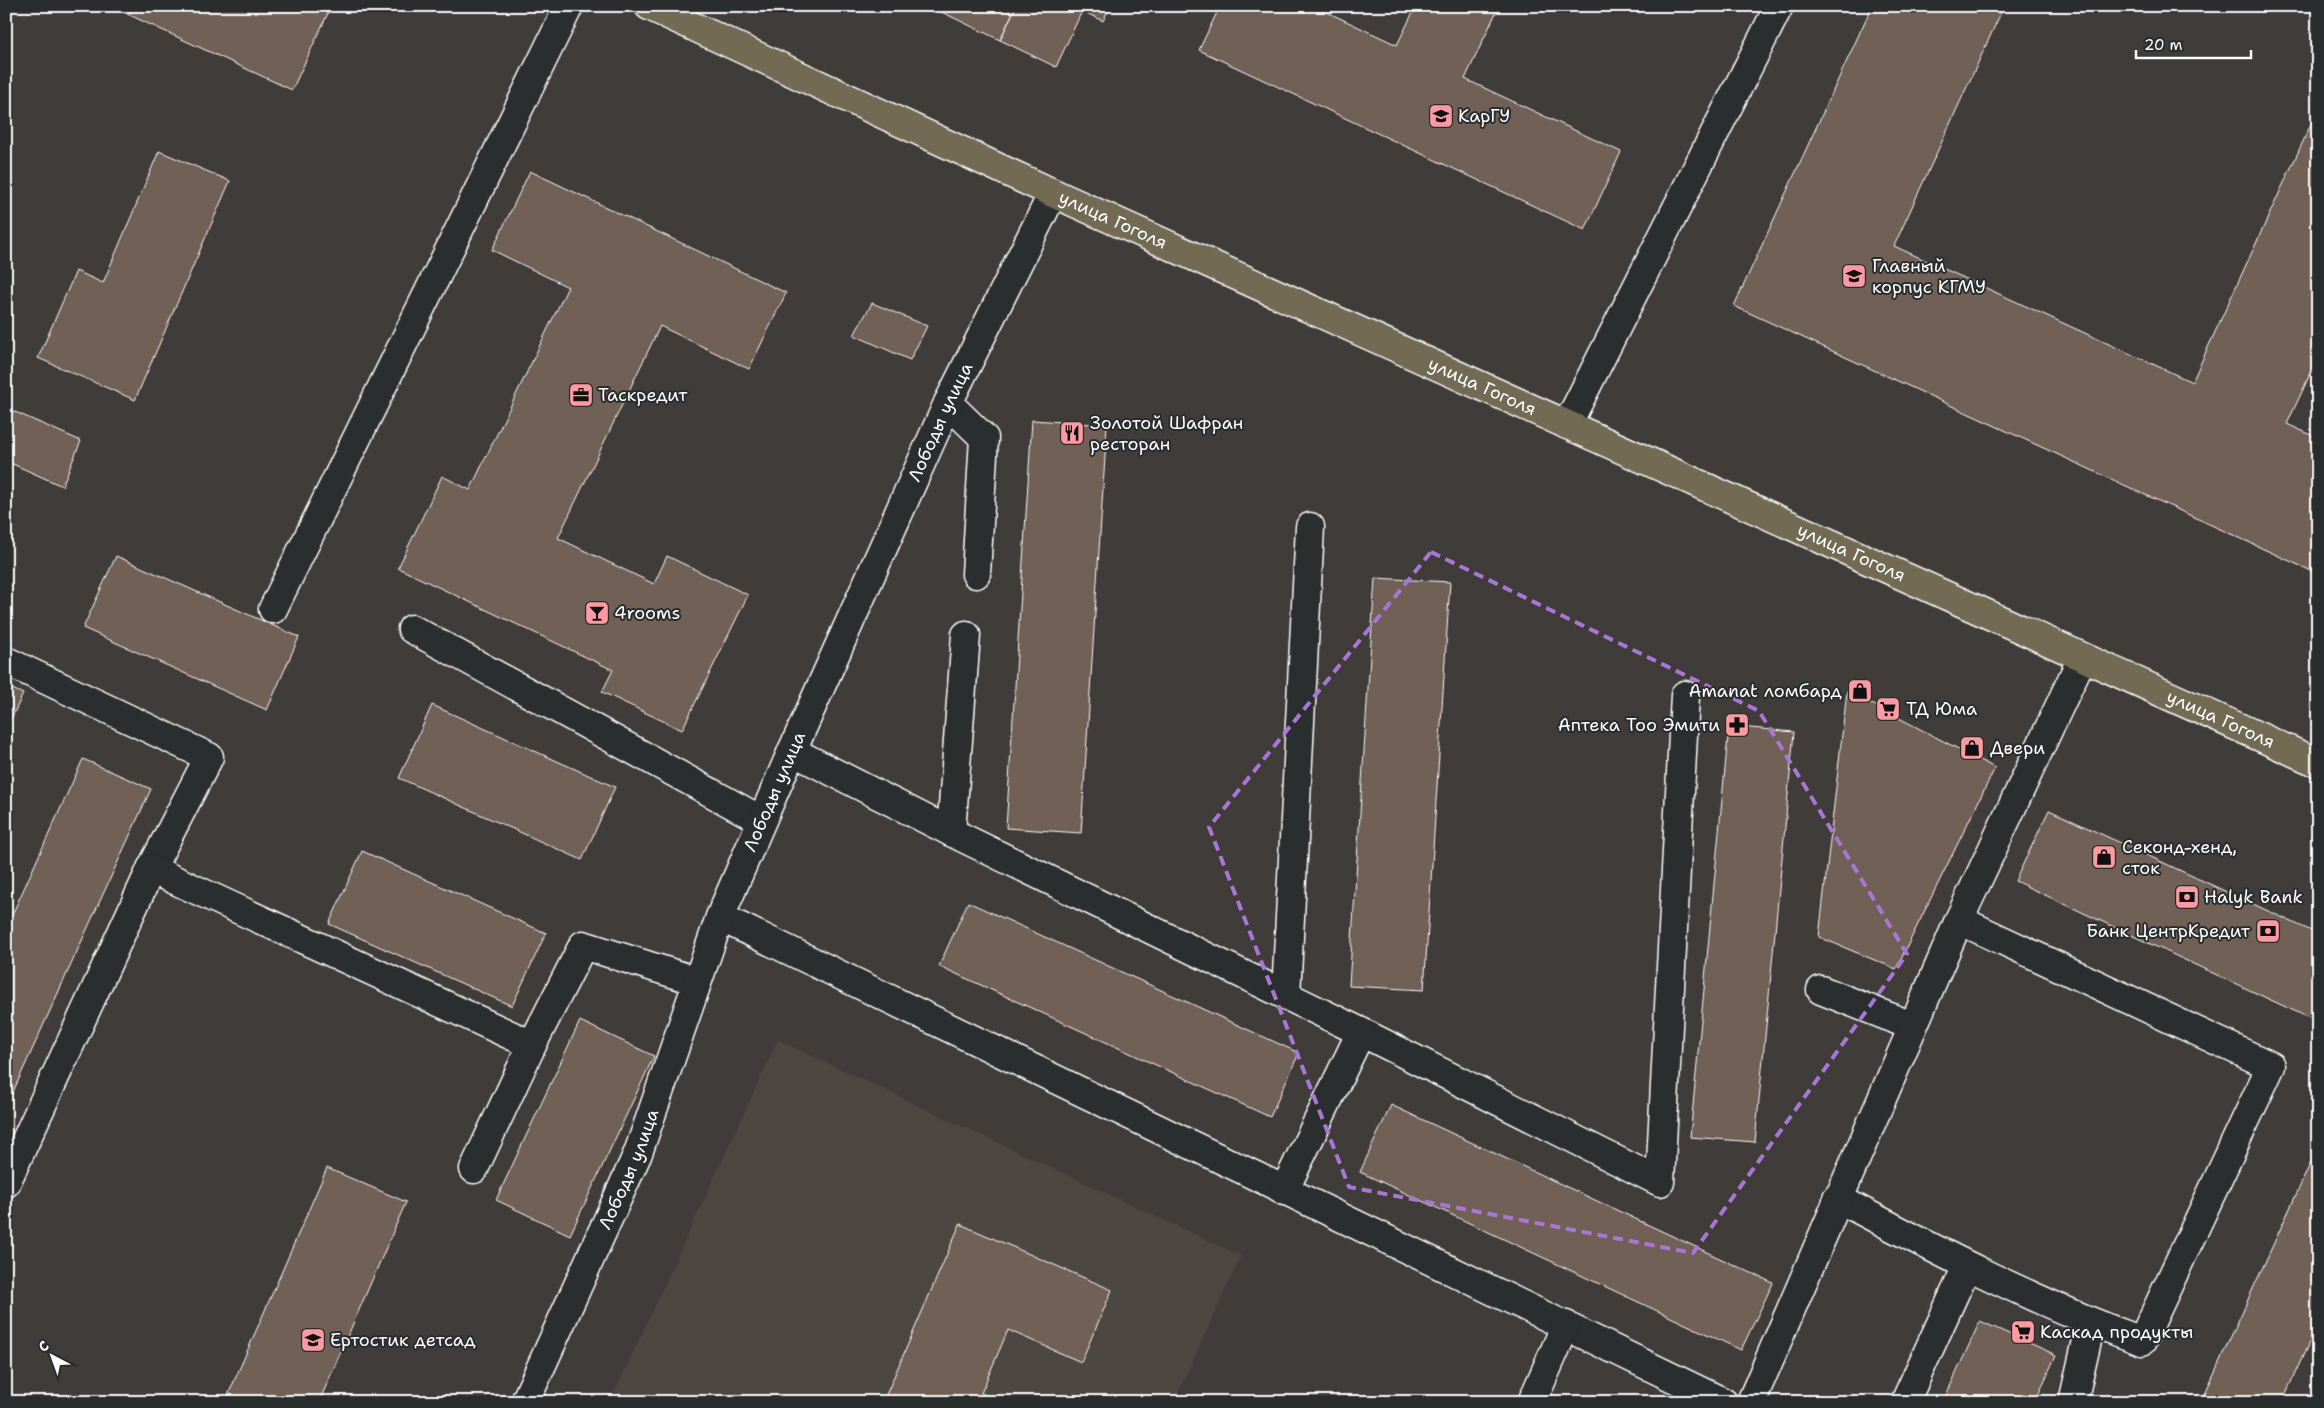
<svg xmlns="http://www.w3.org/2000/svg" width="2324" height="1408" viewBox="0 0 2324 1408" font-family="'Shantell Sans',sans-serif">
<rect width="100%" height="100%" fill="#3f3c3a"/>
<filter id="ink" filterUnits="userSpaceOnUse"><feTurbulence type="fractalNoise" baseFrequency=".02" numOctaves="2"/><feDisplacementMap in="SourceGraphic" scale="10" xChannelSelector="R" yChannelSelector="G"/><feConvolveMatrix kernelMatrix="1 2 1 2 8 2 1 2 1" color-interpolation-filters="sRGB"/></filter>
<g filter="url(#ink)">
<path fill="#4e4742" d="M 778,1040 L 1241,1256 L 1174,1402 L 610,1402 Z"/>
<path fill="#706056" stroke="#fff" d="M 110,6 L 318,6 L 329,11 L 292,90 Z
M 929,6 L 1016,6 L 1000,40 Z
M 1016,6 L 1110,6 L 1103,21 L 1082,11 L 1056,67 L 1000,40 Z
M 1220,6 L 1314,6 L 1397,45 L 1416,6 L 1499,6 L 1465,79 L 1621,152 L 1585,230 L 1199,50 Z
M 1872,6 L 2004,6 L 1894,246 L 2192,382 L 2318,109 L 2318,357 L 2287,424 L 2318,438 L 2318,574 L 1734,306 Z
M 159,151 L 230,181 L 135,400 L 38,358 L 76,271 L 103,283 Z
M 530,171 L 786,293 L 749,369 L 660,326 L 558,538 L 654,584 L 667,556 L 748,595 L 682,730 L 602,692 L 613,670 L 398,568 L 442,476 L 470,490 L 568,287 L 492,250 Z
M 872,303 L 927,326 L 910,360 L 854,335 Z
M 6,408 L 81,441 L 62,486 L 6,461 Z
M 1032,420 L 1107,425 L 1081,833 L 1006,828 Z
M 116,556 L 299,637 L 267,710 L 83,628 Z
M 1375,578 L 1450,582 L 1424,990 L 1349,986 Z
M 6,686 L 23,694 L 6,730 Z
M 1847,691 L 1995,768 L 1896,969 L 1819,937 Z
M 432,705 L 615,787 L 582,860 L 399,778 Z
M 1729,726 L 1794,732 L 1755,1142 L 1690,1137 Z
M 83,759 L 151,789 L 7,1105 L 6,928 Z
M 2049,810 L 2318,934 L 2318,1022 L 2015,881 Z
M 362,851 L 546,933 L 512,1006 L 329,924 Z
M 968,902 L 1299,1053 L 1270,1117 L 939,966 Z
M 580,1021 L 654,1056 L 570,1235 L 496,1200 Z
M 1391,1105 L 1773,1283 L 1741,1350 L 1360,1172 Z
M 2318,1147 L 2318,1323 L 2282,1402 L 2201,1402 Z
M 327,1168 L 406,1202 L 319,1402 L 225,1402 Z
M 960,1224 L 1112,1290 L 1081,1362 L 1008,1330 L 981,1393 L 1001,1402 L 883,1402 Z
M 1980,1321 L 2056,1355 L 2035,1402 L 1943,1402 Z"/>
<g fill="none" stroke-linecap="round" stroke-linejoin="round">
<defs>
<g id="minor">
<path d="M 948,403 L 984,438 L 976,574"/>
<path d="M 1567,425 L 1779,6"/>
<path d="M 273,609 L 569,6"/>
<path d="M 412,629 L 761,820"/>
<path d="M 6,661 L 209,757 L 151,869"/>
<path d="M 792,751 L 951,832 L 1361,1032 L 1660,1182 L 1685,695"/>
<path d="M 951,832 L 966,635"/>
<path d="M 720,917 L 1723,1402"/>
<path d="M 1821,990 L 1912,1026"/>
<path d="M 1286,995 L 1310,527"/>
<path d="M 474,1169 L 532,1045"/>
<path d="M 6,1183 L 151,869 L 532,1045 L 583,945 L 697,981"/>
<path d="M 1284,1191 L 1361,1032"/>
<path d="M 1837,1198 C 1937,1251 2036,1303 2142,1341 L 2271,1066 L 1959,920"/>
<path id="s1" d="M 525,1402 L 638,1153 L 720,917 L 792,751 L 948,403 L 1053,193"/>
<path d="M 1532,1402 L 1566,1325"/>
<path d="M 1751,1402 L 1959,920 L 2082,658"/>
<path d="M 1905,1402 L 1967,1266"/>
<path d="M 2073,1402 L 2091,1323"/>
</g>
<g id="highway">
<path id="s2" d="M 649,6 L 1053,193 L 2318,763"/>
</g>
</defs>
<use href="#minor" stroke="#fff" stroke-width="31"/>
<use href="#highway" stroke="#fff" stroke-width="31"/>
<use href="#minor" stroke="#2a2d2e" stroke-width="28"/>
<use href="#highway" stroke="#736b52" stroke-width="28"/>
</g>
</g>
<path fill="none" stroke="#a976d5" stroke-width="4" stroke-dasharray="10 6" stroke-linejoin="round" d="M 1431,552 L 1759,711 L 1907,954 L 1693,1253 L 1349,1187 L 1209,827 Z"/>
<defs>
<symbol id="university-square" viewBox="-11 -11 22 22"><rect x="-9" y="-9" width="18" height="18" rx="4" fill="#ff9aa2" stroke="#2a2d2e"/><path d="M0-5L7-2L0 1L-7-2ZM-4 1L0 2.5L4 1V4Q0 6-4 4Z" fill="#111"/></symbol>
<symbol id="office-square" viewBox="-11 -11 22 22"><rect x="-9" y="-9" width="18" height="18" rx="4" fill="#ff9aa2" stroke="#2a2d2e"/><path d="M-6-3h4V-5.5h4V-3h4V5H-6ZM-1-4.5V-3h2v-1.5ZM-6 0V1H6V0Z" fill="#111"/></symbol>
<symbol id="restaurant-square" viewBox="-11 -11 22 22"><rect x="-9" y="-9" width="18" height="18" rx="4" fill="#ff9aa2" stroke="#2a2d2e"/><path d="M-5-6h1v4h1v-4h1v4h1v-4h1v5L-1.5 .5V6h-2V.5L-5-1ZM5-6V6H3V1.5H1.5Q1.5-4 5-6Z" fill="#111"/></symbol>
<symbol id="bar-square" viewBox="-11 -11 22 22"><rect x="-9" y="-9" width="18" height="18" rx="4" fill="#ff9aa2" stroke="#2a2d2e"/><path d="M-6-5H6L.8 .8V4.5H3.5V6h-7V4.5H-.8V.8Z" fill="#111"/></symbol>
<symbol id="shop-square" viewBox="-11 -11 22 22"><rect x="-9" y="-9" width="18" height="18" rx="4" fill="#ff9aa2" stroke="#2a2d2e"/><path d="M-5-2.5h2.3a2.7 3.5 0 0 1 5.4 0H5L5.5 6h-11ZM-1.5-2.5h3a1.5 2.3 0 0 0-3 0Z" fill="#111"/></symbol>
<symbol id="supermarket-square" viewBox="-11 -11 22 22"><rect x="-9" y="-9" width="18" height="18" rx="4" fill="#ff9aa2" stroke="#2a2d2e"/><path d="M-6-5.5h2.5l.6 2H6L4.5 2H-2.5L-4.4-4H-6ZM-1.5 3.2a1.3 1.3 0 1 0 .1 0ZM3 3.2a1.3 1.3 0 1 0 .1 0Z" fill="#111"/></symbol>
<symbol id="pharmacy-square" viewBox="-11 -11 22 22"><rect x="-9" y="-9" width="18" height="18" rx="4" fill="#ff9aa2" stroke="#2a2d2e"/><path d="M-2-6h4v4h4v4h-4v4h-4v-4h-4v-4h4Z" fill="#111"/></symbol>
<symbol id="bank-square" viewBox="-11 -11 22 22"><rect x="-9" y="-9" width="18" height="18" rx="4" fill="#ff9aa2" stroke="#2a2d2e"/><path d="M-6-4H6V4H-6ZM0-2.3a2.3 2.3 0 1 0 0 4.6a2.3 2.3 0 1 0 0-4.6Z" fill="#111"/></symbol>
<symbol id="school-square" viewBox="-11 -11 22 22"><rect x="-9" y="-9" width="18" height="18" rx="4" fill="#ff9aa2" stroke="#2a2d2e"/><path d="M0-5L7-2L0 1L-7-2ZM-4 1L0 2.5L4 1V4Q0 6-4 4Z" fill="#111"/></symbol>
</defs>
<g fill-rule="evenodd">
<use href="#university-square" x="1427" y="102" width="28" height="28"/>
<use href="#university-square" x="1840" y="262" width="28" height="28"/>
<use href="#office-square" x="567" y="381" width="28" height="28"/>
<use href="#restaurant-square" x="1058" y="419" width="28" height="28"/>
<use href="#bar-square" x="583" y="599" width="28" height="28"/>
<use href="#shop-square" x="1846" y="677" width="28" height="28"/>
<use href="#supermarket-square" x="1874" y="695" width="28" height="28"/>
<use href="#pharmacy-square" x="1723" y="711" width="28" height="28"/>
<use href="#shop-square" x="1958" y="734" width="28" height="28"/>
<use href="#shop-square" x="2090" y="843" width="28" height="28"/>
<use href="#bank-square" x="2173" y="883" width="28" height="28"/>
<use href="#bank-square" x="2254" y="917" width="28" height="28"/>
<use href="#supermarket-square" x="2009" y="1318" width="28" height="28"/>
<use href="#school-square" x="299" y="1326" width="28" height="28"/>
</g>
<g text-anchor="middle" stroke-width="4" stroke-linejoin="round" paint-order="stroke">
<g font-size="18" fill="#fff" stroke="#2a2d2e" text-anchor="start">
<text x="1458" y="122">КарГУ</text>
<text x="1872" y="272">Главный<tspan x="1872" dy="21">корпус КГМУ</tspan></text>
<text x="598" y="401">Таскредит</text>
<text x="1090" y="429">Золотой Шафран<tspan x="1090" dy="21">ресторан</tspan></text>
<text x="614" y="619">4rooms</text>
<text x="1842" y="697" text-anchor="end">Amanat ломбард</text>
<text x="1906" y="715">ТД Юма</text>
<text x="1720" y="731" text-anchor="end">Аптека Тоо Эмити</text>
<text x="1990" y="754">Двери</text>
<text x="2122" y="853">Секонд-хенд,<tspan x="2122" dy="21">сток</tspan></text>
<text x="2204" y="903">Halyk Bank</text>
<text x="2250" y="937" text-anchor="end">Банк ЦентрКредит</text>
<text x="2040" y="1338">Каскад продукты</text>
<text x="330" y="1346">Ертостик детсад</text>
</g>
<g font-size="18" fill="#fff" stroke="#2a2d2e">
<text dy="6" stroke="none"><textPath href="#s2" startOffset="511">улица Гоголя</textPath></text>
<text dy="6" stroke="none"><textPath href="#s2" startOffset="916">улица Гоголя</textPath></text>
<text dy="6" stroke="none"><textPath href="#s1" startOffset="1065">Лободы улица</textPath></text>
<text dy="6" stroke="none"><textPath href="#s2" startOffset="1321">улица Гоголя</textPath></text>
<text dy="6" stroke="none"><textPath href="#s2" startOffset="1726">улица Гоголя</textPath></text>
<text dy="6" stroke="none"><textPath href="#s1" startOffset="660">Лободы улица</textPath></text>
<text dy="6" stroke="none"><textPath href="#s1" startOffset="255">Лободы улица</textPath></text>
</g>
</g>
<rect width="2324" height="1408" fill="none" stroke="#2a2d2e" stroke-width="25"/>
<rect x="12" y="12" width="2299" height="1383" fill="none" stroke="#fff" stroke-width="2" filter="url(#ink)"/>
<g transform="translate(52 1356) rotate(319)" stroke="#2a2d2e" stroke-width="4" paint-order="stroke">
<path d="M0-4L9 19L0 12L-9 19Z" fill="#ffffff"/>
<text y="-8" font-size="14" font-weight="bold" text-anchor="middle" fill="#ffffff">С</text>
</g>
<path d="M2136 50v8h115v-8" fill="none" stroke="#ffffff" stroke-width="2.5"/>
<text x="2144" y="50" font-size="15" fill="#ffffff" stroke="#2a2d2e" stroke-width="4" paint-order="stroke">20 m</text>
</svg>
